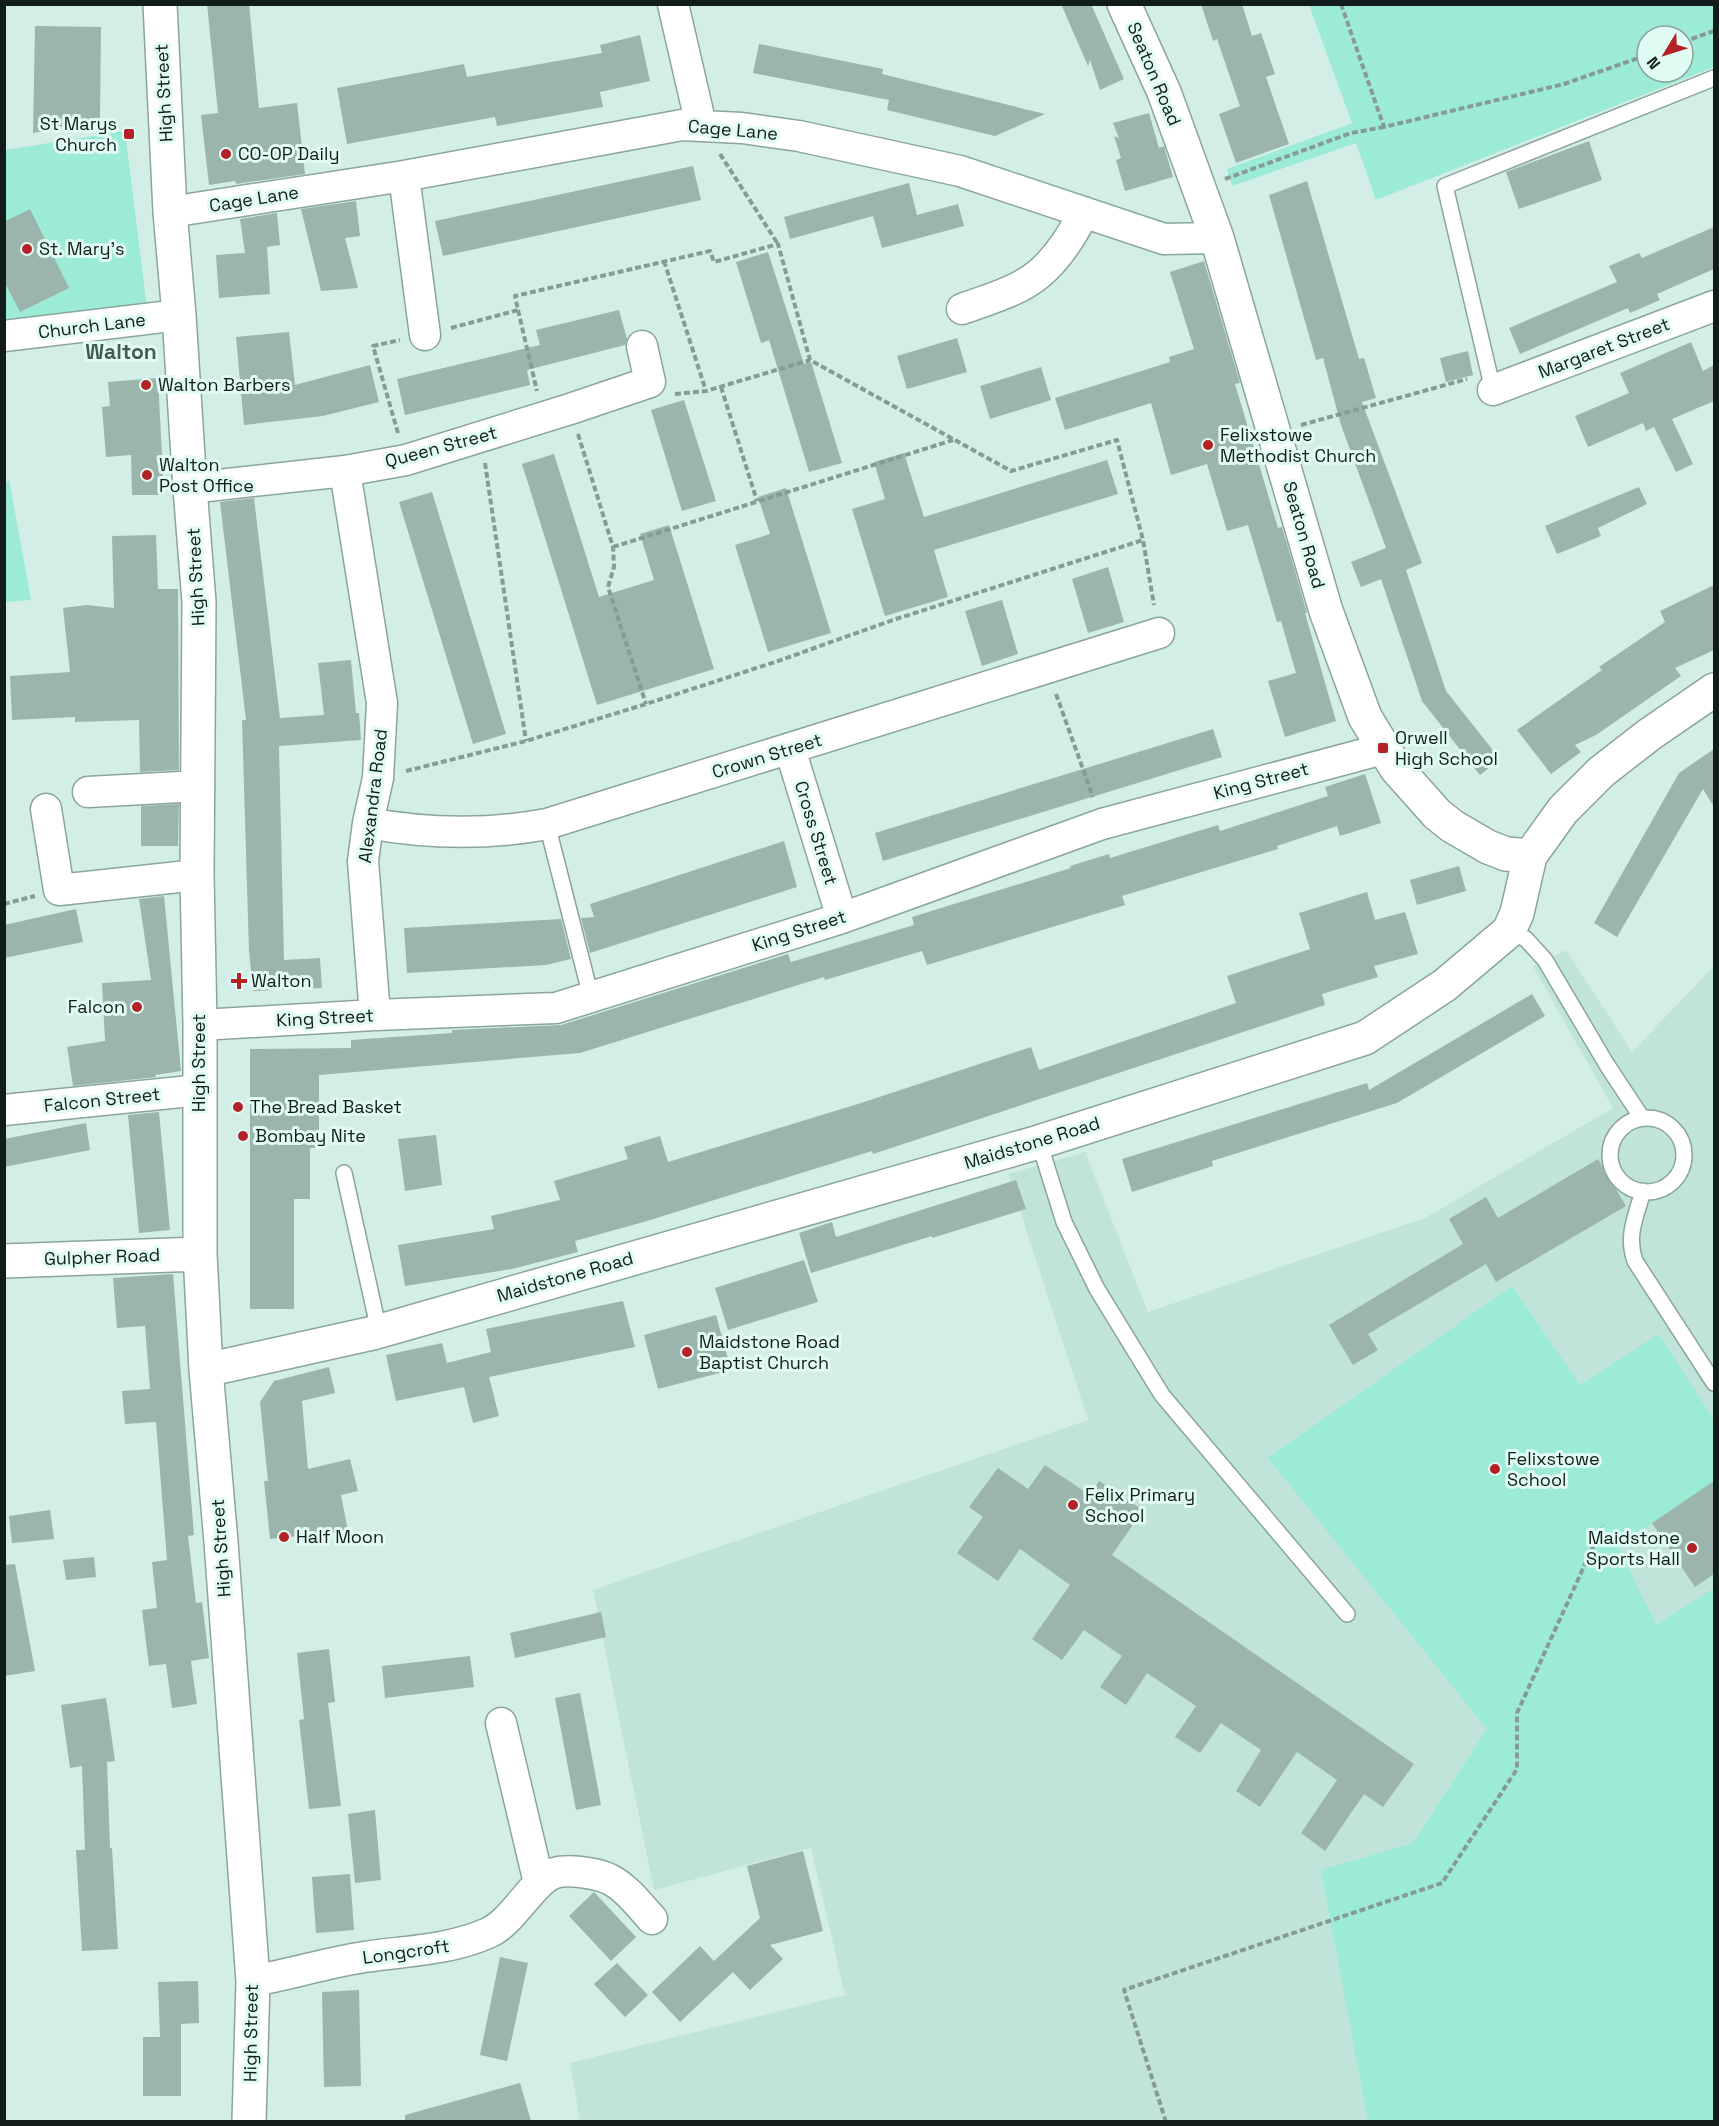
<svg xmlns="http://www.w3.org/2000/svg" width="1719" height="2126" viewBox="0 0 1719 2126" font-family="'Space Grotesk',sans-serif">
<rect width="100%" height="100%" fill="#d3eee6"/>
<path fill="#c0e4d9" d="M 1566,950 L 1632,1052 L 1714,966 L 1714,2121 L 580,2121 L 570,2063 L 845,1995 L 811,1848 L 654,1890 L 593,1590 L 1088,1420 L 1008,1174 L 1085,1152 L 1148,1312 L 1425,1218 L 1613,1108 L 1533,966 Z"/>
<path fill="#9cebd6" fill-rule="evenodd" d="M 1309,5 L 1714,5 L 1714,67 L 1376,200 L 1356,143 L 1232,186 L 1227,169 L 1352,123 ZM 1647,36 L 1683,36 L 1683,72 L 1647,72 Z
M 125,131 L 147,308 L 5,329 L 5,150 Z
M 9,479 L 31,600 L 5,602 L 4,486 Z
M 1512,1286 L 1580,1385 L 1659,1334 L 1714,1420 L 1714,1482 L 1618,1546 L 1656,1625 L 1714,1588 L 1714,2121 L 1368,2121 L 1321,1870 L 1413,1843 L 1487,1729 L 1268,1458 Z"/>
<path fill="#9bb5ad" d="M 207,4 L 249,4 L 259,108 L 297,103 L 305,174 L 236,184 L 235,181 L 209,185 L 201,115 L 218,113 Z
M 1061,4 L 1091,4 L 1124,79 L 1100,90 L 1090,60 L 1088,66 Z
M 1201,4 L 1242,4 L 1252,36 L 1261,33 L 1275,74 L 1266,77 L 1289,144 L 1236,163 L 1219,114 L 1240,106 L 1217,39 L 1213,41 Z
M 35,26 L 101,27 L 100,119 L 33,133 Z
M 640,35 L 650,81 L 600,92 L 603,107 L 497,126 L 495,117 L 347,144 L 337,88 L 464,64 L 467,77 L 602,53 L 600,45 Z
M 759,44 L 883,69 L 882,74 L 1045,114 L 995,136 L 887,110 L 889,100 L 753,73 Z
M 1149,113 L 1159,148 L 1164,146 L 1173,177 L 1125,191 L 1116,160 L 1121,158 L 1114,136 L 1119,138 L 1113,123 Z
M 1589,141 L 1602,180 L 1519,209 L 1506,172 Z
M 693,166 L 701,200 L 443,256 L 435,221 Z
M 1307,181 L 1359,359 L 1364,358 L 1376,398 L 1362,402 L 1422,563 L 1406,570 L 1446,691 L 1500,759 L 1480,775 L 1422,701 L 1381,579 L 1361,587 L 1351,562 L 1386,548 L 1341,425 L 1323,358 L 1316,360 L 1269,195 Z
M 909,183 L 917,215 L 958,204 L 964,226 L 882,248 L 873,216 L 790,239 L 784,217 Z
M 356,201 L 360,236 L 345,238 L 358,288 L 321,291 L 301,209 Z
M 30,209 L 69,288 L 20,312 L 4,281 L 4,222 Z
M 277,213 L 280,245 L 267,247 L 270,294 L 219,298 L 216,255 L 245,253 L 240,219 Z
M 1714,227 L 1714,269 L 1657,294 L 1660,300 L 1630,313 L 1628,308 L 1520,354 L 1509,328 L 1617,282 L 1609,266 L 1639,253 L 1642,258 Z
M 768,252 L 804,364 L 811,362 L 842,463 L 809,472 L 769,340 L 761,343 L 736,262 Z
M 1204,261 L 1240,383 L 1235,384 L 1278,528 L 1282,527 L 1295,571 L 1307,613 L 1305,613 L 1336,721 L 1285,737 L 1268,681 L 1296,673 L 1281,621 L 1277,622 L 1248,525 L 1227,531 L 1207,464 L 1171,475 L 1151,403 L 1065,430 L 1055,398 L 1170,362 L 1169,357 L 1194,349 L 1170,272 Z
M 619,310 L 627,339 L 625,345 L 527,370 L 530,385 L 405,415 L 397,379 L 540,345 L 536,330 Z
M 289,332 L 295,385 L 370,365 L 379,402 L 323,416 L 244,425 L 236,337 Z
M 957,338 L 967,372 L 907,389 L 897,356 Z
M 1691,342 L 1703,371 L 1714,365 L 1714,401 L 1672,419 L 1693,464 L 1676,472 L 1654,427 L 1646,431 L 1643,423 L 1588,447 L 1575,416 L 1629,393 L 1620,373 Z
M 1468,351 L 1473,375 L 1446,382 L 1440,358 Z
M 1041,367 L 1051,400 L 990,419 L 980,386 Z
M 158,378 L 164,495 L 132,495 L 131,455 L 106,457 L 102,407 L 110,406 L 108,382 Z
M 684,400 L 716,501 L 682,511 L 651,410 Z
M 904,453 L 924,517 L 1107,460 L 1118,494 L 934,550 L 948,597 L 885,616 L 852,509 L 885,499 L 874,462 Z
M 554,454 L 599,597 L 654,580 L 640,534 L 669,525 L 714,669 L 597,705 L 522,464 Z
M 1639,487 L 1647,504 L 1598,528 L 1601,536 L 1557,554 L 1545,526 Z
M 786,488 L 831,633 L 768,652 L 735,545 L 770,534 L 758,497 Z
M 432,492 L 506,734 L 473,744 L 399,502 Z
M 254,498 L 280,718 L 324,715 L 318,663 L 351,660 L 356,713 L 359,713 L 361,740 L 279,746 L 284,960 L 320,958 L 322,988 L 253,991 L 249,951 L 242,720 L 246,720 L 220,502 Z
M 156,535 L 158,589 L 178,589 L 179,770 L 140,772 L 139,720 L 75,722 L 75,717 L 12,720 L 10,676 L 70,672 L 63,608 L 87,605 L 114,608 L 112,536 Z
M 1108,567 L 1124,622 L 1088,633 L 1072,579 Z
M 1714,585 L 1714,650 L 1675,668 L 1681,676 L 1596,735 L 1575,745 L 1581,752 L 1551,774 L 1517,730 L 1602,670 L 1599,667 L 1665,622 L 1660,611 Z
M 1002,600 L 1018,654 L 982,666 L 965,611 Z
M 1213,729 L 1222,757 L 883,861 L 875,833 Z
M 1714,749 L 1714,807 L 1703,789 L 1617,937 L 1594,923 L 1679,773 Z
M 1365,774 L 1381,823 L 1340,836 L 1337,826 L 1277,846 L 1278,849 L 1122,896 L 1125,905 L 927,965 L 922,951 L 825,980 L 824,977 L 580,1053 L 319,1075 L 319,1148 L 310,1148 L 310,1199 L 294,1199 L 294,1309 L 250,1309 L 250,1049 L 351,1048 L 351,1040 L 452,1033 L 452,1030 L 561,1025 L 788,954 L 791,962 L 914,925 L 912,917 L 1071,868 L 1070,866 L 1109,854 L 1110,858 L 1218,825 L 1220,831 L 1328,796 L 1325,787 Z
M 179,804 L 178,846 L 141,846 L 141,806 Z
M 784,841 L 797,887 L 590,953 L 581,918 L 594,917 L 590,904 Z
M 1459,866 L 1466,891 L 1417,905 L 1410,880 Z
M 1367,892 L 1375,920 L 1405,912 L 1418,954 L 1374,966 L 1378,977 L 1322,994 L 1325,1005 L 873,1154 L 872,1151 L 647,1221 L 575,1241 L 578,1252 L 512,1269 L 405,1286 L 398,1245 L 494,1229 L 491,1216 L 560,1200 L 554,1181 L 628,1159 L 624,1147 L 660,1136 L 668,1162 L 858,1104 L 1031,1047 L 1039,1070 L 1236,1003 L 1227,976 L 1310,949 L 1299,913 Z
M 164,896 L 181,1071 L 155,1075 L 156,1077 L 73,1086 L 67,1047 L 105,1041 L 102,983 L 151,980 L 139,899 Z
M 76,909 L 83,942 L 4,958 L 4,925 Z
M 561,919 L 571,959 L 546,965 L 407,973 L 404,928 Z
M 1532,994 L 1545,1016 L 1397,1103 L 1212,1161 L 1213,1166 L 1132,1192 L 1122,1159 L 1367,1083 L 1369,1090 Z
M 159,1112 L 170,1230 L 139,1233 L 128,1115 Z
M 86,1123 L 90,1150 L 4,1167 L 4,1139 Z
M 436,1135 L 442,1185 L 405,1191 L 398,1139 Z
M 1598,1159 L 1626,1206 L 1496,1282 L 1486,1264 L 1368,1334 L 1378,1350 L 1353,1365 L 1329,1325 L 1463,1244 L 1449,1219 L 1486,1197 L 1498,1218 Z
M 1016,1180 L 1026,1209 L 932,1238 L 932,1236 L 811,1273 L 799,1233 L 832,1222 L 836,1237 Z
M 804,1260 L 818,1302 L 728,1330 L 715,1288 Z
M 173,1274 L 194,1535 L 188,1536 L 196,1603 L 202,1602 L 209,1658 L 191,1661 L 197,1704 L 172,1708 L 166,1664 L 149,1666 L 142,1610 L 157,1608 L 152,1562 L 167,1560 L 156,1422 L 125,1424 L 122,1391 L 150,1389 L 145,1326 L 117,1328 L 113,1278 Z
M 623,1301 L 635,1347 L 489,1377 L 499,1416 L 473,1423 L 464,1387 L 396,1401 L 386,1355 L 442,1343 L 447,1363 L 491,1352 L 486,1329 Z
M 716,1315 L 731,1370 L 658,1389 L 644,1335 Z
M 329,1367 L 335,1393 L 302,1401 L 308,1469 L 350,1459 L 358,1491 L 341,1495 L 348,1531 L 270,1539 L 264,1481 L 268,1481 L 260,1402 L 274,1381 Z
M 1045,1465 L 1090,1495 L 1099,1481 L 1143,1510 L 1112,1555 L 1414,1764 L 1383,1807 L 1364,1794 L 1325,1851 L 1301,1833 L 1337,1780 L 1297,1752 L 1260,1807 L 1236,1791 L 1261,1750 L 1221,1723 L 1200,1753 L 1175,1737 L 1196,1706 L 1147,1673 L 1126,1705 L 1100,1687 L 1122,1656 L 1084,1630 L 1062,1660 L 1032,1639 L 1070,1585 L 1020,1549 L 998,1581 L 957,1553 L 983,1517 L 969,1507 L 998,1468 L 1028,1489 Z
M 1714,1481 L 1714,1574 L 1695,1587 L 1652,1523 Z
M 50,1510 L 54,1539 L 12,1543 L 9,1516 Z
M 94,1557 L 96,1577 L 66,1580 L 63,1560 Z
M 15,1564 L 35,1671 L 4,1676 L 4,1565 Z
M 601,1612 L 606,1637 L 515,1658 L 510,1633 Z
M 329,1649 L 335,1702 L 328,1703 L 341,1806 L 309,1809 L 299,1720 L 304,1719 L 297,1653 Z
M 470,1656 L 474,1687 L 385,1698 L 382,1666 Z
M 580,1693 L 601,1805 L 576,1810 L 555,1698 Z
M 106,1698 L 115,1761 L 107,1762 L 110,1848 L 112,1848 L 118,1949 L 82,1951 L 76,1850 L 85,1850 L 82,1766 L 70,1768 L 61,1705 Z
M 375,1810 L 381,1880 L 355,1883 L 348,1814 Z
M 803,1851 L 823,1931 L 770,1945 L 783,1959 L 750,1990 L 733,1972 L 680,2022 L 652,1992 L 700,1946 L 714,1961 L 760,1918 L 747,1866 Z
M 350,1874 L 354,1930 L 316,1933 L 312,1877 Z
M 594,1892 L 636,1937 L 611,1961 L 569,1916 Z
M 500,1957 L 528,1963 L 507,2061 L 480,2055 Z
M 617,1963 L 648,1995 L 625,2017 L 594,1984 Z
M 198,1981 L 199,2023 L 181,2024 L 181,2096 L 143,2096 L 143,2037 L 160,2037 L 158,1982 Z
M 359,1990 L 361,2086 L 324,2087 L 322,1992 Z
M 520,2083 L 531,2121 L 405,2121 L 405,2115 Z"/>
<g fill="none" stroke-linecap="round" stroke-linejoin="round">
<defs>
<path id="service" d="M 1493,390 L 1445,186 L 1714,78
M 547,824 L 591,997
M 1509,931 L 1526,939 L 1545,960 L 1607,1065 L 1642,1118
M1610 1155a37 37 0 1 1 74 0a37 37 0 1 1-74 0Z
M 1039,1142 L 1064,1222 L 1097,1289 L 1162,1395 L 1347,1614
M 344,1173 L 379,1331
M 1643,1191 C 1636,1216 1626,1236 1635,1261 L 1714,1383"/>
<path id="minor" d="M 673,4 L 701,125
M 404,176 L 425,335
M 170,212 L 404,176 L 682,125 L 742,128 L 799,136 L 960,171 L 1164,239 L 1217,238
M 962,309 C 983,301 1007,295 1026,283 C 1052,268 1071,238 1084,212
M 4,336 L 179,315
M 1493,390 L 1714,306
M 345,471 L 382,703 L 378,778 L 368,823 L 363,861 L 375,1015
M 190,488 L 345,471 L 406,460 L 570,409 L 650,382 L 642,346
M 790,749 L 842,918
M 88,792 L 199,786
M 46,809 L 59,890 L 197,875
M 368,823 C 427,834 488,835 547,824 L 1159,633
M 200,1025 L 375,1015 L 556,1008 L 842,918 L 1102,824 L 1383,749
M 4,1110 L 200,1090
M 501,1723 L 539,1883
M 253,1981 C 290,1974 327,1963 364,1957 C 406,1951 450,1950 488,1933 C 514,1922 533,1879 555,1873 C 568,1869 597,1873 609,1879 C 626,1887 640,1906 652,1919"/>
<path id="tertiary" d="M 160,4 L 170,212 L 179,315 L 190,488 L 199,602 L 197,875 L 200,1025 L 200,1254 L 206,1370 L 221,1542 L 253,1981 L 249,2122
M 1124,4 L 1164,92 L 1217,238 L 1326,611 L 1365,717 L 1396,768 L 1437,814 L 1452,826 L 1488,847 L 1506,854 L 1530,856
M 4,1261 L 200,1254
M 206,1370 L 373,1333 L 1039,1142 L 1365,1038 L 1445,985 L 1509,931 L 1517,913 L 1530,856 L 1563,810 L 1601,772 L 1650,734 L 1714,690"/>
</defs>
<use href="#service" stroke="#8ba59d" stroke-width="18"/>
<use href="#minor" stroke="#8ba59d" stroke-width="33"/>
<use href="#tertiary" stroke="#8ba59d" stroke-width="36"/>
<path stroke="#879b96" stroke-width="4" stroke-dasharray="6 3" stroke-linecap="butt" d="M 1341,4 L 1384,127 L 1564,84 L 1647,55
M 1683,42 L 1714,31
M 720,154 L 778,244
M 1225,179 L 1351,133 L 1384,127
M 664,261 L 706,391
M 518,310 L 537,391
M 451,328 L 518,310 L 515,296 L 710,251 L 714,262 L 778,244 L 810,360 L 1011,471 L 1117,440 L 1143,540 L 1154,605
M 721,387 L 757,501
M 675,394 L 706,391 L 810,360
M 1301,425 L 1467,379
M 398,433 L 373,346 L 400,340
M 578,434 L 613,547 L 614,567 L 608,587 L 646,704
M 485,463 L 526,741
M 613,547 L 953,440
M 1056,694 L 1093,797
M 406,771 L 526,741 L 646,704 L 775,662 L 896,619 L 1143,540
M 4,904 L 35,896
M 1166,2122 L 1124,1990 L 1442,1883 L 1517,1769 L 1517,1713 L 1603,1525"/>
<use href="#service" stroke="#fff" stroke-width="15"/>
<use href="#minor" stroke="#fff" stroke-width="30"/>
<use href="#tertiary" stroke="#fff" stroke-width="33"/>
</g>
<g fill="#b32226" stroke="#e0fbf3" stroke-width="2">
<rect x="123" y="128" width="12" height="12" rx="3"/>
<circle cx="226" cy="154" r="6"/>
<circle cx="27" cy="249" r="6"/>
<circle cx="146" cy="385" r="6"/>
<circle cx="1208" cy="445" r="6"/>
<circle cx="147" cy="475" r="6"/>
<rect x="1377" y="742" width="12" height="12" rx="3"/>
<path d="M236 972h6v6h6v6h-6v6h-6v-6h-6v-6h6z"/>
<circle cx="137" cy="1007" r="6"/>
<circle cx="238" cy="1107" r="6"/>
<circle cx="243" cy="1136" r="6"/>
<circle cx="687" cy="1352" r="6"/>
<circle cx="1495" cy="1469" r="6"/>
<circle cx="1073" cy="1505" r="6"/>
<circle cx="284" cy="1537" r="6"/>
<circle cx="1692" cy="1548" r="6"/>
</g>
<g text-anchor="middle" stroke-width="6" stroke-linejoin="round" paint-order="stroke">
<g font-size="18" fill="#121c1a" stroke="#e0fbf3">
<text transform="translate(1154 74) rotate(67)" y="6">Seaton Road</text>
<text transform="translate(164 93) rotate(-93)" y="6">High Street</text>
<text transform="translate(733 130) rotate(5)" y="6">Cage Lane</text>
<text transform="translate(254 199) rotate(-9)" y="6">Cage Lane</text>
<text transform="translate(92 326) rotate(-7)" y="6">Church Lane</text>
<text transform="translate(1604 348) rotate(-21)" y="6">Margaret Street</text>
<text transform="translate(441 447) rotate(-15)" y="6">Queen Street</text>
<text transform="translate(1304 535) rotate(74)" y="6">Seaton Road</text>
<text transform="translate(196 577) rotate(-93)" y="6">High Street</text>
<text transform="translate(767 756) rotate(-17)" y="6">Crown Street</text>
<text transform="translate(1261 781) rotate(-15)" y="6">King Street</text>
<text transform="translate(373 796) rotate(-83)" y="6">Alexandra Road</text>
<text transform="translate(816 833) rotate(73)" y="6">Cross Street</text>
<text transform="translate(799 931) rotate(-18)" y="6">King Street</text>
<text transform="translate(325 1018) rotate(-3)" y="6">King Street</text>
<text transform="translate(199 1063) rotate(-90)" y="6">High Street</text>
<text transform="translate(102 1100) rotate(-6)" y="6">Falcon Street</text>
<text transform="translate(1032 1143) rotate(-17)" y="6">Maidstone Road</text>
<text transform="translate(102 1257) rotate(-2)" y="6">Gulpher Road</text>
<text transform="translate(565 1277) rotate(-16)" y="6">Maidstone Road</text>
<text transform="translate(221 1548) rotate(-94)" y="6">High Street</text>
<text transform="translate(406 1952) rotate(-8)" y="6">Longcroft</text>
<text transform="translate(251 2033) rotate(-89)" y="6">High Street</text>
</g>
<g font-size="18" fill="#121c1a" stroke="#e0fbf3" text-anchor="start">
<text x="117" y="130" text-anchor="end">St Marys<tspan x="117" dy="21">Church</tspan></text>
<text x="238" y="160">CO-OP Daily</text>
<text x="39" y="255">St. Mary’s</text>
<text x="158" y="391">Walton Barbers</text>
<text x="1220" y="441">Felixstowe<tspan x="1220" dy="21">Methodist Church</tspan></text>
<text x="159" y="471">Walton<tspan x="159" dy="21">Post Office</tspan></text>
<text x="1395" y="744">Orwell<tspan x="1395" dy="21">High School</tspan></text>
<text x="251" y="987">Walton</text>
<text x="125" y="1013" text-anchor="end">Falcon</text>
<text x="250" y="1113">The Bread Basket</text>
<text x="255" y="1142">Bombay Nite</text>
<text x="699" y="1348">Maidstone Road<tspan x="699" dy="21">Baptist Church</tspan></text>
<text x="1507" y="1465">Felixstowe<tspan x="1507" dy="21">School</tspan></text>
<text x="1085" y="1501">Felix Primary<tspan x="1085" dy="21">School</tspan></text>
<text x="296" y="1543">Half Moon</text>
<text x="1680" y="1544" text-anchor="end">Maidstone<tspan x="1680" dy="21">Sports Hall</tspan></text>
</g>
<g font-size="21" font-weight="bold" fill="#445b55" stroke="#e0fbf3">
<text x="121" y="359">Walton</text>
</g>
</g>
<rect width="1719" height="2126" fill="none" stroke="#121c1a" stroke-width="12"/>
<g transform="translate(1665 54) rotate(232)"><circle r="28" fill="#e0fbf3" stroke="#8ea29c" stroke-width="1.5"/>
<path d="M0-4.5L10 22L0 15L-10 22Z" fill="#b32226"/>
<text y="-9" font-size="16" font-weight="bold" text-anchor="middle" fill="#121c1a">N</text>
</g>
</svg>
